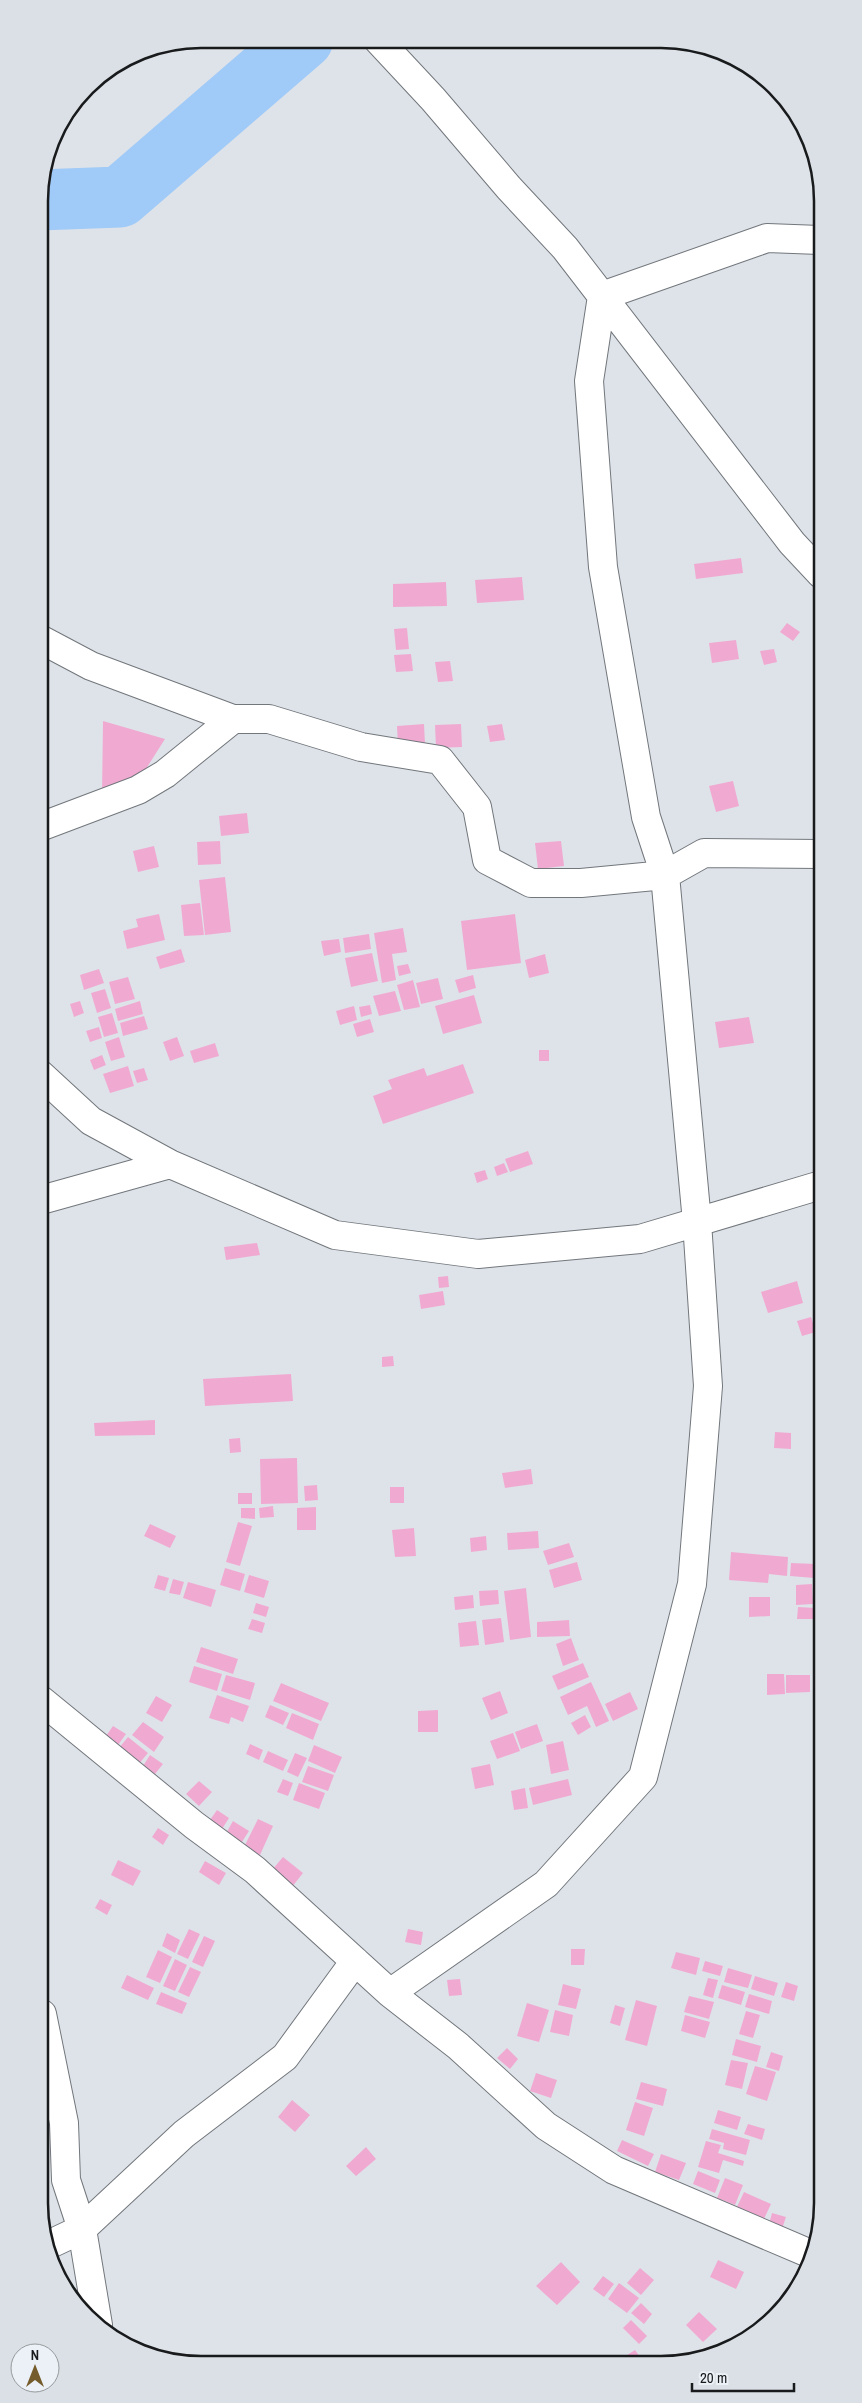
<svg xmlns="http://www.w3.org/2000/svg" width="862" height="2403" viewBox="0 0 862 2403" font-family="'Archivo Narrow',sans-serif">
<rect width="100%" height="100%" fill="#dee3e9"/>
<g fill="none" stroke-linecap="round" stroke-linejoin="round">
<path stroke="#a0caf7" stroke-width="61" d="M 39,200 L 120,197 L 303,39"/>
</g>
<path fill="#f0aad2" d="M 741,558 L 743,573 L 696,579 L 694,564 Z
M 522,577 L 524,600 L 477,603 L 475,580 Z
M 446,582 L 447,606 L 393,607 L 393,584 Z
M 787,623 L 800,632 L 793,641 L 780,632 Z
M 407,628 L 409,649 L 396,650 L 394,629 Z
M 736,640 L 739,659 L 712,663 L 709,643 Z
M 774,649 L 777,662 L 764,665 L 760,651 Z
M 411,654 L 413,671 L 396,672 L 394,655 Z
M 450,661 L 453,681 L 438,682 L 435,662 Z
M 103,721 L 165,739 L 137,783 L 102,794 Z
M 424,724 L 425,744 L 398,746 L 397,726 Z
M 461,724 L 462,747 L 436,748 L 435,725 Z
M 502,724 L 505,740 L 490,742 L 487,726 Z
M 733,781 L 739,806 L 716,812 L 709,786 Z
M 247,813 L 249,833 L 221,836 L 219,816 Z
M 220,841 L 221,864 L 198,865 L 197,842 Z
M 561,841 L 564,866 L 538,869 L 535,843 Z
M 154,846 L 159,867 L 138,872 L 133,851 Z
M 225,877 L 231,932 L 205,935 L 199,880 Z
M 200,903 L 204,935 L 184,936 L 181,905 Z
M 159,914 L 165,940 L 127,949 L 123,931 L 138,927 L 136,919 Z
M 515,914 L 521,963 L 467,970 L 461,921 Z
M 403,928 L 407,952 L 392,954 L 396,980 L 382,983 L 374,933 Z
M 369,934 L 371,949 L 345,953 L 343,938 Z
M 339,939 L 341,952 L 324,956 L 321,941 Z
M 181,949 L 185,962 L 160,969 L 156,957 Z
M 372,953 L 378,981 L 351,987 L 345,958 Z
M 545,954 L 549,973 L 529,978 L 525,960 Z
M 408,964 L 411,973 L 399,976 L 397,966 Z
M 99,969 L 104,983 L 84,990 L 80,975 Z
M 473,975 L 476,988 L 459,993 L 455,980 Z
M 128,977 L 135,999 L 115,1004 L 109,982 Z
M 438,978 L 443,999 L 421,1004 L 416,983 Z
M 413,980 L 420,1007 L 404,1010 L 397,985 Z
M 105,989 L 111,1008 L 97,1013 L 91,993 Z
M 395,991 L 401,1011 L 379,1016 L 373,996 Z
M 474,995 L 482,1023 L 443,1034 L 435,1006 Z
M 80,1001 L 84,1013 L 74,1017 L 70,1004 Z
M 140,1001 L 143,1014 L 118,1021 L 115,1009 Z
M 370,1005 L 372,1014 L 361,1017 L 359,1007 Z
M 354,1006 L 357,1020 L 340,1025 L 336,1011 Z
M 112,1013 L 118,1033 L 104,1037 L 98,1017 Z
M 144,1016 L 148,1029 L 123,1036 L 120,1023 Z
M 749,1017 L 754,1043 L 719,1048 L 715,1022 Z
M 370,1019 L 374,1032 L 357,1037 L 353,1024 Z
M 99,1027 L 102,1038 L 90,1042 L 86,1031 Z
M 119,1037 L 125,1057 L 111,1061 L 105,1042 Z
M 177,1037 L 184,1056 L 170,1061 L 163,1042 Z
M 215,1043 L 219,1056 L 194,1063 L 190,1051 Z
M 539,1050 L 549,1050 L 549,1061 L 539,1061 Z
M 102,1055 L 106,1065 L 94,1070 L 90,1060 Z
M 463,1064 L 474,1093 L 383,1124 L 373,1096 L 392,1089 L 388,1080 L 424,1068 L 427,1076 Z
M 128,1066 L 134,1086 L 110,1093 L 103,1074 Z
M 144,1068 L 148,1080 L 137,1083 L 133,1071 Z
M 528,1151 L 533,1164 L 510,1172 L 505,1159 Z
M 504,1163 L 508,1172 L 497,1176 L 494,1167 Z
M 485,1170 L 488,1179 L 477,1183 L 474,1173 Z
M 257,1243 L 260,1255 L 226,1260 L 224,1247 Z
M 448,1276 L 449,1287 L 439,1288 L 438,1277 Z
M 797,1281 L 803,1303 L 768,1313 L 761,1292 Z
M 443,1291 L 445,1305 L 421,1309 L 419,1295 Z
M 811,1317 L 816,1332 L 802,1336 L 797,1321 Z
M 393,1356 L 394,1366 L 382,1367 L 382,1357 Z
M 291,1374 L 293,1401 L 205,1406 L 203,1379 Z
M 155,1420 L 155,1435 L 95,1436 L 94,1423 Z
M 775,1432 L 791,1433 L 791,1449 L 774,1448 Z
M 240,1438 L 241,1452 L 230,1453 L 229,1439 Z
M 297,1458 L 298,1503 L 261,1504 L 260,1459 Z
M 531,1469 L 533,1484 L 505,1488 L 502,1473 Z
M 317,1485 L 318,1500 L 305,1501 L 304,1486 Z
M 390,1487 L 404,1487 L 404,1503 L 390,1503 Z
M 238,1493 L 252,1493 L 252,1504 L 238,1504 Z
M 273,1506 L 274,1517 L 260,1518 L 259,1508 Z
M 316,1507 L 316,1530 L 297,1530 L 297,1508 Z
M 241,1508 L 255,1508 L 255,1519 L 241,1518 Z
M 238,1522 L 252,1526 L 240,1566 L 226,1562 Z
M 150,1524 L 176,1536 L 170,1548 L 144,1536 Z
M 414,1528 L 416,1556 L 395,1557 L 392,1530 Z
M 538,1531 L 539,1548 L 508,1550 L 507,1533 Z
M 486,1536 L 487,1550 L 471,1552 L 470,1538 Z
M 569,1543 L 574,1557 L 548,1565 L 543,1551 Z
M 731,1552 L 788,1557 L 787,1576 L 769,1574 L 768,1583 L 729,1580 Z
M 577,1562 L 582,1580 L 554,1588 L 549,1570 Z
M 791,1563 L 816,1564 L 814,1578 L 790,1576 Z
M 225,1568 L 245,1574 L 240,1591 L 220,1585 Z
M 158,1575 L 169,1578 L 165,1591 L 154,1588 Z
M 249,1575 L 269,1581 L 264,1598 L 244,1592 Z
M 173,1579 L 184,1582 L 180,1595 L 169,1593 Z
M 188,1582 L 216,1590 L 211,1607 L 183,1598 Z
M 812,1584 L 813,1604 L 796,1605 L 796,1585 Z
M 526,1588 L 531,1637 L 510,1640 L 504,1591 Z
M 498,1590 L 499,1604 L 480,1606 L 479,1591 Z
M 473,1595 L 474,1608 L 455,1610 L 454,1597 Z
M 749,1597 L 770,1597 L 770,1616 L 749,1617 Z
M 256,1603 L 269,1607 L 266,1617 L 253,1613 Z
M 798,1607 L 816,1608 L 815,1619 L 797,1619 Z
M 501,1618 L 504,1642 L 485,1645 L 482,1620 Z
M 252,1619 L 265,1623 L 262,1633 L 248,1629 Z
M 569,1620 L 570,1636 L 537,1637 L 537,1622 Z
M 476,1621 L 479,1645 L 460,1647 L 458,1623 Z
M 571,1638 L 579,1660 L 563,1666 L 556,1644 Z
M 201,1647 L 238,1659 L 233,1674 L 196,1662 Z
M 583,1663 L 589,1677 L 558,1690 L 552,1676 Z
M 194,1666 L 222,1674 L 217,1691 L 189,1682 Z
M 767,1674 L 784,1674 L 785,1694 L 767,1695 Z
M 226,1675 L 255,1683 L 250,1700 L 221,1691 Z
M 786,1675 L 810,1675 L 810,1692 L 786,1693 Z
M 591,1682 L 609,1721 L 596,1727 L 587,1706 L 568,1715 L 560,1697 Z
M 281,1683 L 329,1703 L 321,1721 L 273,1701 Z
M 500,1691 L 508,1713 L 491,1720 L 482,1698 Z
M 630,1692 L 638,1709 L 613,1721 L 605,1704 Z
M 217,1695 L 249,1706 L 243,1722 L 231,1717 L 229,1724 L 209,1718 Z
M 156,1696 L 172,1705 L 162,1722 L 146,1713 Z
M 270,1705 L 289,1713 L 283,1725 L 265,1717 Z
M 438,1710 L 438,1732 L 418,1732 L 418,1711 Z
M 292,1713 L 319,1724 L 313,1740 L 286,1728 Z
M 585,1715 L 591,1727 L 578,1735 L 571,1723 Z
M 143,1722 L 164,1737 L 154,1752 L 132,1735 Z
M 537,1724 L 543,1741 L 521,1749 L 515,1732 Z
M 113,1726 L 126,1734 L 118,1745 L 106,1736 Z
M 513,1733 L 520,1751 L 497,1759 L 490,1741 Z
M 128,1737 L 148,1753 L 138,1765 L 118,1749 Z
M 563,1741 L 569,1770 L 551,1774 L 546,1745 Z
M 250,1744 L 263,1750 L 259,1760 L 246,1754 Z
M 314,1745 L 342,1757 L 335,1773 L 308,1761 Z
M 268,1751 L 288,1760 L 283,1771 L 263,1762 Z
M 295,1753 L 307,1758 L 298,1777 L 287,1772 Z
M 150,1755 L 163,1764 L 155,1774 L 143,1766 Z
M 490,1764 L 494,1785 L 475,1789 L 471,1768 Z
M 308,1766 L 334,1775 L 328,1791 L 302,1782 Z
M 283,1779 L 293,1783 L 288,1796 L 277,1792 Z
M 568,1779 L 572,1795 L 533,1805 L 529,1788 Z
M 199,1781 L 212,1792 L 199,1806 L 186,1794 Z
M 299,1783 L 325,1793 L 319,1809 L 293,1800 Z
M 525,1788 L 528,1808 L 514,1810 L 511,1791 Z
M 217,1810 L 229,1818 L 222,1829 L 210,1820 Z
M 258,1819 L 273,1826 L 260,1855 L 244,1847 Z
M 233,1821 L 249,1831 L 240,1845 L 225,1835 Z
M 158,1828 L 169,1835 L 163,1845 L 152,1837 Z
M 283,1857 L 303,1873 L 292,1887 L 272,1870 Z
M 118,1860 L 141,1871 L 133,1886 L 111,1875 Z
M 205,1861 L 226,1873 L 219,1885 L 199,1872 Z
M 100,1899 L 112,1905 L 107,1915 L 95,1908 Z
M 189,1929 L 200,1934 L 188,1959 L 177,1954 Z
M 408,1929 L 423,1932 L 421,1945 L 405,1942 Z
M 167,1933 L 180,1940 L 175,1953 L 162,1946 Z
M 204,1936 L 215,1941 L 203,1967 L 192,1962 Z
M 571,1949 L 585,1949 L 584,1965 L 571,1965 Z
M 158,1950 L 172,1957 L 160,1983 L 146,1977 Z
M 676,1952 L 700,1958 L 696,1975 L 671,1968 Z
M 175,1959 L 187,1965 L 175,1991 L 163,1986 Z
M 705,1961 L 723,1966 L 720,1976 L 702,1971 Z
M 190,1967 L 201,1972 L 189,1997 L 178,1992 Z
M 728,1968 L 752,1975 L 748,1988 L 724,1982 Z
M 127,1975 L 154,1988 L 148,2000 L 121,1988 Z
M 755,1976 L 778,1983 L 774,1996 L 751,1989 Z
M 708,1978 L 718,1980 L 713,1998 L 703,1995 Z
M 460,1979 L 462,1995 L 449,1996 L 447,1980 Z
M 786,1982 L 798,1986 L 794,2001 L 781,1997 Z
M 563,1984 L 581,1989 L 576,2009 L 558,2005 Z
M 722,1985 L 745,1992 L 741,2005 L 718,1998 Z
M 161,1992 L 187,2003 L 182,2014 L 156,2004 Z
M 749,1994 L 772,2001 L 769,2014 L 745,2007 Z
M 689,1996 L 714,2002 L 709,2019 L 684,2012 Z
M 636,2000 L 657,2006 L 647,2046 L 625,2040 Z
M 527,2003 L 549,2010 L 539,2042 L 517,2036 Z
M 615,2005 L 625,2008 L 620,2026 L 610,2023 Z
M 555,2010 L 573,2015 L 569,2036 L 550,2032 Z
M 746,2011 L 760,2015 L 753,2038 L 739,2034 Z
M 685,2015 L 710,2022 L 705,2038 L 681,2031 Z
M 736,2039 L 761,2046 L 757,2062 L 732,2055 Z
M 507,2048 L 518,2059 L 510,2069 L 497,2058 Z
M 771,2052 L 783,2056 L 779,2071 L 766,2067 Z
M 731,2060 L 748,2063 L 742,2089 L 725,2085 Z
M 755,2066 L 776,2072 L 767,2101 L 746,2094 Z
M 536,2073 L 557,2080 L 551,2098 L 530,2091 Z
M 641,2082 L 667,2089 L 663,2106 L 636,2099 Z
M 292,2100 L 310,2115 L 295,2132 L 278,2117 Z
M 635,2102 L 653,2108 L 644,2136 L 626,2130 Z
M 718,2110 L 741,2117 L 737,2130 L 714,2123 Z
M 748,2124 L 765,2129 L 762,2140 L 744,2134 Z
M 712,2129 L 750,2140 L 746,2155 L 723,2149 L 724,2143 L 709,2139 Z
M 622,2140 L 654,2154 L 648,2166 L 617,2151 Z
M 706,2141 L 721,2145 L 718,2153 L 744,2161 L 743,2166 L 723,2160 L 719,2173 L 698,2167 Z
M 366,2147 L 376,2159 L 356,2176 L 346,2166 Z
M 661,2154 L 686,2163 L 679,2180 L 655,2172 Z
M 698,2171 L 720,2180 L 715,2193 L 693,2184 Z
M 725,2178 L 743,2185 L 735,2205 L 717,2198 Z
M 744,2192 L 771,2204 L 763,2221 L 736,2209 Z
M 772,2213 L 786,2217 L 781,2232 L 768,2228 Z
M 718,2260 L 744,2272 L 736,2289 L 710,2277 Z
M 561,2262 L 580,2282 L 557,2305 L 536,2286 Z
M 640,2268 L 654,2280 L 641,2295 L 627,2283 Z
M 603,2276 L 614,2284 L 604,2297 L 593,2289 Z
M 619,2283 L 639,2298 L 627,2313 L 608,2299 Z
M 641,2303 L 652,2314 L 644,2324 L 631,2313 Z
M 699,2312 L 717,2329 L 703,2342 L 686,2325 Z
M 631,2320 L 647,2336 L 639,2344 L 623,2328 Z
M 635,2350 L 643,2361 L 623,2361 L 621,2359 Z"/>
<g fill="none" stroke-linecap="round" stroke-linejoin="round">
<defs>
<path id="minor" d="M 378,40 L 433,99 L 509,188 L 565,248 L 792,543 L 821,574
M 40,639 L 91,666 L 233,719 L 269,719 L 361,747 L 440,760 L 477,807 L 487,860 L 531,883 L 581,883 L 665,875 L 704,853 L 821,854
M 40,827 L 138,790 L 165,774 L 233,719
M 40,1074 L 91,1121 L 170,1164 L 335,1235 L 478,1254 L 640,1239 L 821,1185
M 41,1200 L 170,1164
M 41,1700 L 194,1825 L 255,1870 L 390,1993 L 458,2046 L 546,2126 L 614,2170 L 813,2255
M 390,1993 L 546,1884 L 643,1777 L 692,1584 L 708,1386 L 697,1222 L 665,875 L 646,817 L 603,567 L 589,381 L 602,296 L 767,238 L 820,240
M 42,2014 L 64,2123 L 66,2180 L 82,2229 L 98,2325
M 46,2246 L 82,2229 L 184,2134 L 285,2057 L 355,1961"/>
</defs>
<use href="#minor" stroke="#72777c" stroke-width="30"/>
<use href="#minor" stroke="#fff" stroke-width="28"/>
</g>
<path d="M0 0H862V2403H0ZM201 48H661A153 153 0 0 1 814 201V2203A153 153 0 0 1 661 2356H201A153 153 0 0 1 48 2203V201A153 153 0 0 1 201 48Z" fill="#dae0e5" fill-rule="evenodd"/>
<path fill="none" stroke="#181a1c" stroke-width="2.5" d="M201 48H661A153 153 0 0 1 814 201V2203A153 153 0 0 1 661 2356H201A153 153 0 0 1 48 2203V201A153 153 0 0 1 201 48Z"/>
<g transform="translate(35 2368)"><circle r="24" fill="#ebf1f6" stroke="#979b9f"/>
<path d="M0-4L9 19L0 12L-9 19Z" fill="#755c2d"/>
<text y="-8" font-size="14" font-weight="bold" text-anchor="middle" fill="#181a1c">N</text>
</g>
<path d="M692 2383v8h102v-8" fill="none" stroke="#181a1c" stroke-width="2.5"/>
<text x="700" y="2383" font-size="15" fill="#181a1c" stroke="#ebf1f6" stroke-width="4" paint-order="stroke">20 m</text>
</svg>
